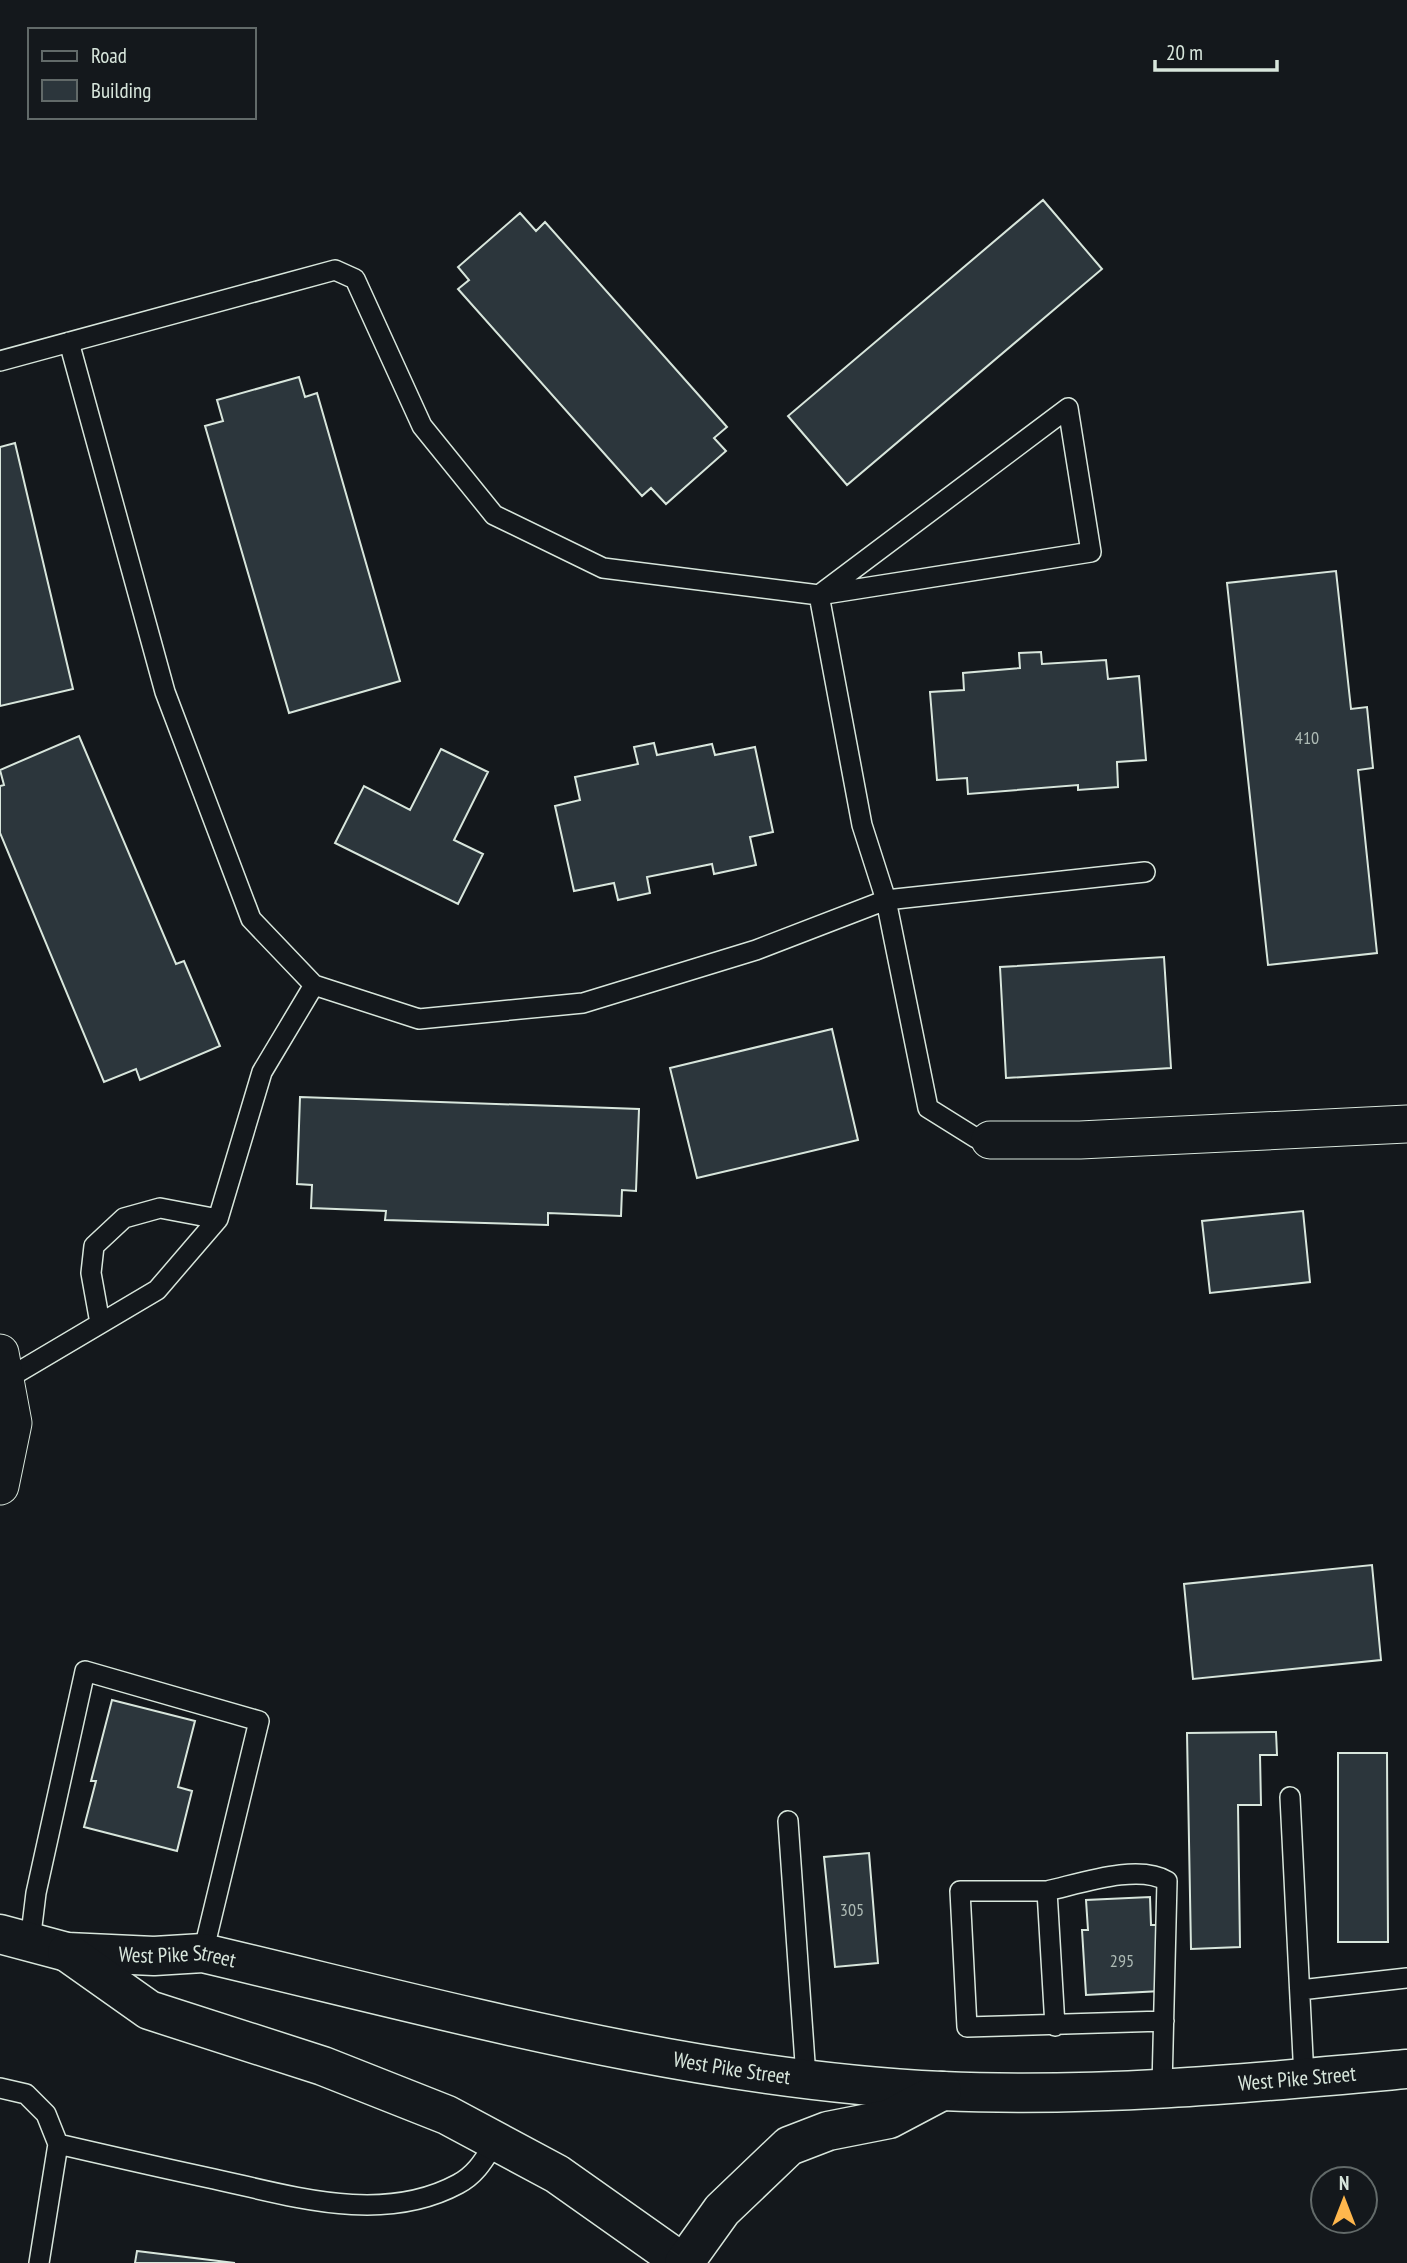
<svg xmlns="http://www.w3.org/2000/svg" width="1407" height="2263" viewBox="0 0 1407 2263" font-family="'PT Sans Narrow',sans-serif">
<rect width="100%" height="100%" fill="#14181c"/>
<path fill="#2c363c" stroke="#d8e6dc" stroke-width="2" d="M 1043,200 L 1102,269 L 847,485 L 788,416 Z
M 520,213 L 536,231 L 545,222 L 727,427 L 714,438 L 726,451 L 666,504 L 651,488 L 642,496 L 458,289 L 469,280 L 458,267 Z
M 299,377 L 305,397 L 317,393 L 400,681 L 289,713 L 205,426 L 223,421 L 217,400 Z
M 15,443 L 73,689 L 0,706 L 0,447 Z
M 1336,571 L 1351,709 L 1367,707 L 1373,768 L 1358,770 L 1377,953 L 1268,965 L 1227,583 Z
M 1041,652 L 1042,664 L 1106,660 L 1108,679 L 1139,676 L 1146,760 L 1117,762 L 1118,787 L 1078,790 L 1078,785 L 968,794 L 967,778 L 937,780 L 930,692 L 964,690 L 963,673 L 1020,668 L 1019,653 Z
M 79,736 L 176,964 L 184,961 L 220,1046 L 140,1080 L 136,1069 L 104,1082 L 0,833 L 0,786 L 4,785 L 0,770 Z
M 654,743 L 657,755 L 712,744 L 715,755 L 755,747 L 773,832 L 750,837 L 756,865 L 714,874 L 712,864 L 647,877 L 650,893 L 618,900 L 614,883 L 574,891 L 555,806 L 580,800 L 575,777 L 638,764 L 634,747 Z
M 441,749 L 488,772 L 454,840 L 483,854 L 458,904 L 335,843 L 364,786 L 410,810 Z
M 1164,957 L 1171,1068 L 1006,1078 L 1000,967 Z
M 832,1029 L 858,1140 L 697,1178 L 670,1068 Z
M 300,1097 L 639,1109 L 636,1191 L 622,1190 L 621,1216 L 548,1213 L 548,1225 L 385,1220 L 386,1211 L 311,1208 L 312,1185 L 297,1184 Z
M 1303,1211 L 1310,1282 L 1210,1293 L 1202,1221 Z
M 1372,1565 L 1381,1660 L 1193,1679 L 1184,1584 Z
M 112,1700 L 195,1721 L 178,1787 L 192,1791 L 177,1851 L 84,1827 L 96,1781 L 91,1781 Z
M 1276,1732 L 1277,1755 L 1260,1755 L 1261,1805 L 1238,1805 L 1240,1947 L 1191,1949 L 1187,1733 Z
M 1338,1753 L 1387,1753 L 1388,1942 L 1338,1942 Z
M 869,1853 L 878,1963 L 835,1967 L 824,1857 Z
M 1150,1897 L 1151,1925 L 1158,1925 L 1161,1991 L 1086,1995 L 1082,1930 L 1088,1930 L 1086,1900 Z
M 137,2251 L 235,2263 L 135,2263 Z"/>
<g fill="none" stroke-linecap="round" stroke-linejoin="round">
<defs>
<path id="lane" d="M 69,342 L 165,692 L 251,919 L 314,985
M 0,361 L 335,270 L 355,279 L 422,426 L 494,515 L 603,568 L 819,595 L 862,825 L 886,900 L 756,950 L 583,1003 L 419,1019 L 314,985 L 262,1072 L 218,1219 L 157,1290 L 5,1380
M 1068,408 L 1091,552 L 819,595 Z
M 990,1140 L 976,1138 L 928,1108 L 886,900 L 1145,872
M 100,1323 L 91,1273 L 94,1246 L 124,1218 L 160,1208 L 218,1219
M 1290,1797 L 1304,2078
M 788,1821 L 806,2077
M 1047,1891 C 1079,1884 1138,1863 1167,1881 L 1162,2087
M 30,1942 L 36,1893 L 85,1671 L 259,1721 L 203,1953
M 1300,1990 L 1407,1978
M 1055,2026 L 1047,1891 L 960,1891 L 967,2027 L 1164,2021
M 0,2088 L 26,2094 L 46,2114 L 58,2144 L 39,2263
M 58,2144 C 110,2156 162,2168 214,2179 C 292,2196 382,2225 458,2184 C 477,2174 485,2158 496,2141"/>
<path id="street" d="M 990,1140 L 1080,1140 L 1407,1124
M 0,1353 L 13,1423 L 0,1486"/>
<g id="primary">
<path id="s1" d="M 0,1934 L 67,1952 L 154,1956 L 203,1953 C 446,2010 691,2079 942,2091 C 1097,2098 1253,2083 1407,2069"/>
<path d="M 67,1952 L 149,2010 L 323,2066 L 447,2115 L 557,2174 L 683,2263"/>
<path d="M 684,2263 L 722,2210 L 789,2146 L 828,2131 L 889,2119 L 942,2091"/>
</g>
</defs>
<use href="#lane" stroke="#d8e6dc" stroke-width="22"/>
<use href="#street" stroke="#d8e6dc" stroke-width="39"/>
<use href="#primary" stroke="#d8e6dc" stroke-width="41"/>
<use href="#lane" stroke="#14181c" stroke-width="19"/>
<use href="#street" stroke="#14181c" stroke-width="37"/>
<use href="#primary" stroke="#14181c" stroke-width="38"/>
</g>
<g text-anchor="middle" stroke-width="5" stroke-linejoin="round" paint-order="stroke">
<g font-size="18" fill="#adbab4">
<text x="1307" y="744">410</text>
<text x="852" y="1916">305</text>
<text x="1122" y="1967">295</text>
</g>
<g font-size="21" fill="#d8e6dc" stroke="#14181c">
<text dy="7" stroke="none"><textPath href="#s1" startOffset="180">West Pike Street</textPath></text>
<text dy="7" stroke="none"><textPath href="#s1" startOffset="747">West Pike Street</textPath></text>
<text dy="7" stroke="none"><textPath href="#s1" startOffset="1314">West Pike Street</textPath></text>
</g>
</g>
<rect x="28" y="28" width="228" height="91" fill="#14181c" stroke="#626a69" stroke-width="2"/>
<rect x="42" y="51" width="35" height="10" fill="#14181c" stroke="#626a69" stroke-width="2"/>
<text x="91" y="63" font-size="21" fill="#d8e6dc">Road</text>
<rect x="42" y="80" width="35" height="21" fill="#2c363c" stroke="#626a69" stroke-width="2"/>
<text x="91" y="98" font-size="21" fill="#d8e6dc">Building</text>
<g transform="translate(1344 2200)"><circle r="33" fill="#14181c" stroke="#626a69" stroke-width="2"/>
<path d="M0-5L12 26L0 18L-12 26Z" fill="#ffb74d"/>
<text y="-10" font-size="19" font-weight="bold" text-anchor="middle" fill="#d8e6dc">N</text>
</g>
<path d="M1155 60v10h122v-10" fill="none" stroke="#d8e6dc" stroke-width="3.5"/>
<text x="1166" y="60" font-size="21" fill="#d8e6dc" stroke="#14181c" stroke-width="5" paint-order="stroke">20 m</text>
</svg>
